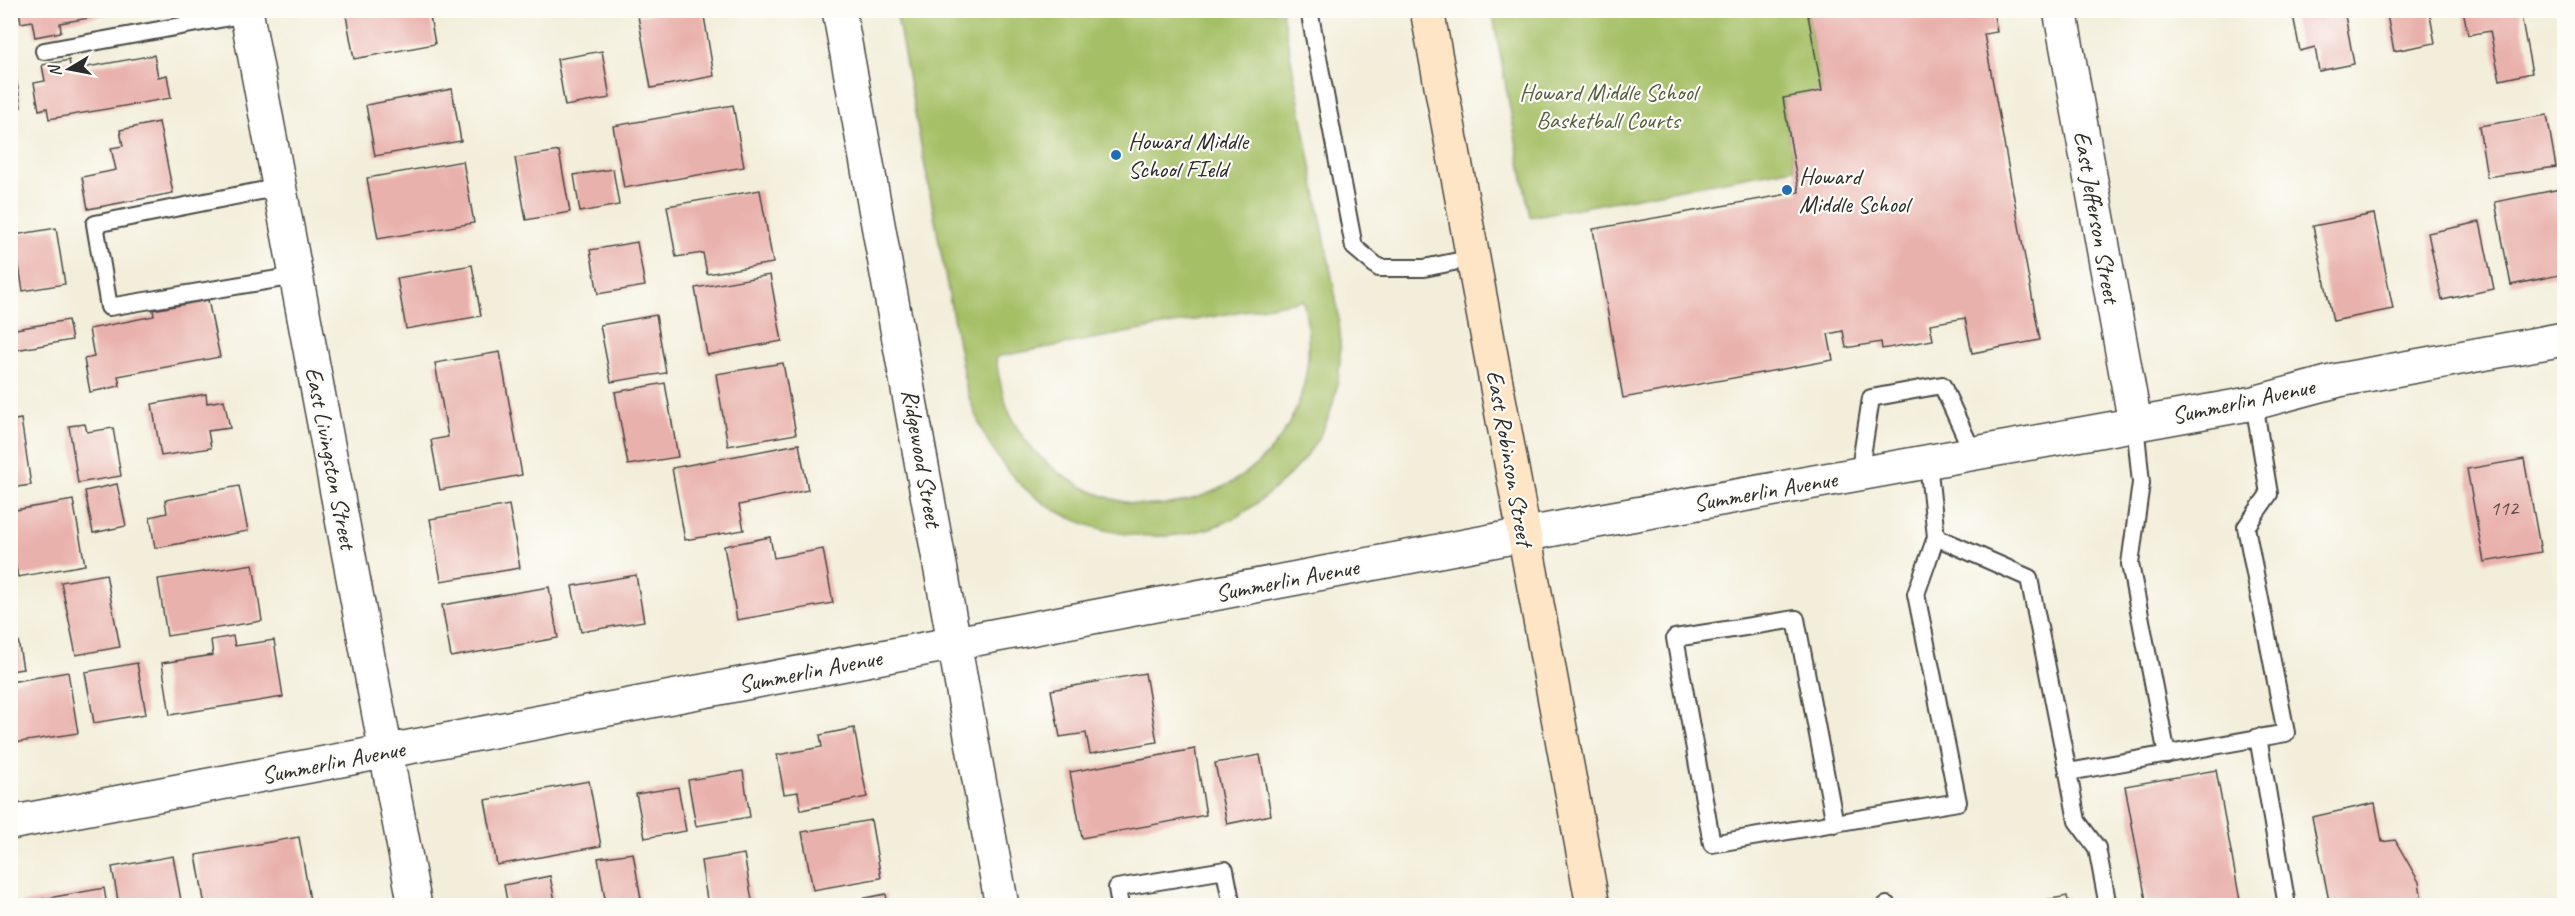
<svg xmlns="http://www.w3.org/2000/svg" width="2575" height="916" viewBox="0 0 2575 916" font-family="Caveat,sans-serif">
<rect width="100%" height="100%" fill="#fdfcf7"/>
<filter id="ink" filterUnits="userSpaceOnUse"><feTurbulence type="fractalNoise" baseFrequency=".0167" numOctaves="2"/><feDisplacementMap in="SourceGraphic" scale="12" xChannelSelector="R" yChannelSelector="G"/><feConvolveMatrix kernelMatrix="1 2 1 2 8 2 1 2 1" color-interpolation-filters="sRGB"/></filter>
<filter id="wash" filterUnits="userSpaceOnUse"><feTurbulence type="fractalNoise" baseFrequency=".008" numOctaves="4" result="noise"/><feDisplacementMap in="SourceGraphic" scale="24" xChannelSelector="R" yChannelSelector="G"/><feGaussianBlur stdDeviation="1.35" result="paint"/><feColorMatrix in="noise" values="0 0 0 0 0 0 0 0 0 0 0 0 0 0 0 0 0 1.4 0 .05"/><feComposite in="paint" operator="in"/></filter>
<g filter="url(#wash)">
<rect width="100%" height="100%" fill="#f3eeda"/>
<path fill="#a4bf65" stroke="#687548" stroke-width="1.5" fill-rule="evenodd" d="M 1621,10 L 1621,12 L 1807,11 L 1822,91 L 1783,99 L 1795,168 L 1530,217 L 1492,11 Z
M 896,11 L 1282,11 L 1336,299 C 1342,335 1343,372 1332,407 C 1322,440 1301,466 1275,488 C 1262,499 1250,510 1234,518 C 1167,553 1072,536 1018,482 C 992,455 976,423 966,387 ZM 1303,300 C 1325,394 1278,480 1181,502 C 1122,516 1051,481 1019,431 C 1005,409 999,382 996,357 Z"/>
<g id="blocks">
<path fill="#e9b1ac" d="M 19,10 L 122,10 L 122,12 L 60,23 L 61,32 L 35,37 L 32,21 L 21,23 Z
M 345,10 L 429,10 L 435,44 L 354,59 Z
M 669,10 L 703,10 L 714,76 L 651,88 L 638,16 Z
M 1807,10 L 1993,10 L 1997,32 L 1984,34 L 2040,340 L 1972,353 L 1965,318 L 1930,324 L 1933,340 L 1882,349 L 1881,342 L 1846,348 L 1843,331 L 1828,334 L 1833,360 L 1623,398 L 1593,229 L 1799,192 L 1783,98 L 1822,91 Z
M 2292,10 L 2344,10 L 2354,64 L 2319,71 L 2315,47 L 2300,51 Z
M 2386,10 L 2429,10 L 2435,43 L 2394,51 Z
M 2463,10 L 2520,10 L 2532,73 L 2500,80 L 2490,31 L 2468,35 Z
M 602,51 L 610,98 L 565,106 L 557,59 Z
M 154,55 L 158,77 L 167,75 L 171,98 L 49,119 L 47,108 L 39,110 L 34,83 L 45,81 L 42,65 L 69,60 L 71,70 Z
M 10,66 L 14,66 L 21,107 L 10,109 Z
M 452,89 L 461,141 L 375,156 L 366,105 Z
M 733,105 L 744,167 L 624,188 L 613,126 Z
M 2547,115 L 2556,167 L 2487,177 L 2479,126 Z
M 159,122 L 173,193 L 88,209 L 82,177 L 116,170 L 111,148 L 123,146 L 120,130 Z
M 559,151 L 570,212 L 526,220 L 515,158 Z
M 463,161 L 474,223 L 378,239 L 367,178 Z
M 613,169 L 619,205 L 580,212 L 574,175 Z
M 2560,189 L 2564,213 L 2564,274 L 2511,285 L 2495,202 Z
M 760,190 L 773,263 L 707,274 L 703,253 L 676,257 L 667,206 Z
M 2374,214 L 2393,309 L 2333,321 L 2313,226 Z
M 2480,222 L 2494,289 L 2442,300 L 2428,233 Z
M 56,228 L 65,284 L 23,291 L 14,235 Z
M 637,242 L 645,286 L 598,294 L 590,250 Z
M 472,265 L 481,316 L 406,329 L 397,278 Z
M 770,275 L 782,341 L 707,355 L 695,288 Z
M 208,300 L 220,357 L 118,376 L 120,386 L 90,392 L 84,359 L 94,357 L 89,329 L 154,316 L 153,310 Z
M 656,315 L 666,373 L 611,382 L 600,325 Z
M 68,320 L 72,340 L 10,351 L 10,330 Z
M 500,352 L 522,475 L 440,490 L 431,440 L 448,437 L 435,363 Z
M 783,363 L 796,434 L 728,446 L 716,374 Z
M 665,383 L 678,457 L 628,465 L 615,392 Z
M 206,394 L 207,403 L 224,400 L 230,428 L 208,431 L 211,448 L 161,456 L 152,404 Z
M 21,419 L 31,485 L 10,488 L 10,421 Z
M 85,424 L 87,432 L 113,428 L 121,476 L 78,483 L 69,426 Z
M 799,444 L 808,490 L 739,505 L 744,530 L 685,540 L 672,468 Z
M 2524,459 L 2541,552 L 2484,562 L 2467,469 Z
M 117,484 L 126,526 L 93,533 L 85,491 Z
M 239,486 L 248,531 L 155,548 L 150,517 L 167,513 L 165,500 Z
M 73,500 L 85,565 L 18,577 L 10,539 L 10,511 Z
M 509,505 L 520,568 L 441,581 L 430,519 Z
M 770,537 L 774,558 L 823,549 L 833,603 L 737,620 L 724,546 Z
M 253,564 L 262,621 L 167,636 L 158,579 Z
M 106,574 L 120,647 L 76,655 L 61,582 Z
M 636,575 L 644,621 L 581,632 L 572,586 Z
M 549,587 L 558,638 L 451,657 L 442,605 Z
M 233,636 L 235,646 L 274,640 L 283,697 L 170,715 L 162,663 L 213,655 L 211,640 Z
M 18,640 L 23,669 L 10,671 L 10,641 Z
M 137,663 L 146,714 L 94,723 L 85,672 Z
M 68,672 L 78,733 L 14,743 L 10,720 L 10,682 Z
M 1145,673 L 1157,742 L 1090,754 L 1086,733 L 1060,737 L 1051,690 Z
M 854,728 L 867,797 L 801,810 L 798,792 L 784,794 L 777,755 L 822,747 L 820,735 Z
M 1195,749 L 1206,815 L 1082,838 L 1070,772 Z
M 1260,755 L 1271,815 L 1227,824 L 1215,763 Z
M 2216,770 L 2241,906 L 2147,906 L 2125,786 Z
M 743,771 L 750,817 L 696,826 L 688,780 Z
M 589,781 L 601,846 L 497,865 L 485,800 Z
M 678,787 L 686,831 L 645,838 L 636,794 Z
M 2375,803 L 2382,842 L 2395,840 L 2419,882 L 2423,906 L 2330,906 L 2312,817 Z
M 871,820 L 881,878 L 813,890 L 802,832 Z
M 299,837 L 311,906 L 205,906 L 196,855 Z
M 633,853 L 641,899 L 606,905 L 598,858 Z
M 744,854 L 753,906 L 708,906 L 701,861 Z
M 173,856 L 182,906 L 119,906 L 112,867 Z
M 550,876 L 556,906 L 508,906 L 504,885 Z
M 104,888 L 107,906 L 21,906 L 21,903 Z
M 886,894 L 888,906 L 835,906 L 835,904 Z
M 2067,896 L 2069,906 L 2023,906 L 2023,904 Z"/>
</g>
</g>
<g filter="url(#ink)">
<use href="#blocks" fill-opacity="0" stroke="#494845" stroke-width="1.5"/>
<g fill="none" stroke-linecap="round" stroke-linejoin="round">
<defs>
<path id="service" d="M 1309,10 L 1354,247 L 1379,268 L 1424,268 L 1473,258
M 44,51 L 247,14
M 280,187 L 95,224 L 109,307 L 296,276
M 2135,423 L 2141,483 L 2130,564 L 2167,755
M 1928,462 L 1936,537 L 2029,578 L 2068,772 L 2286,733 L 2246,527 L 2269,494 L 2254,403
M 1859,475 L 1871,398 L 1942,385 L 1973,453
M 2258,737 L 2287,906
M 2068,772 L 2077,821 L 2097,848 L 2108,906
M 1835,824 L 1796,619 L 1675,638 L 1712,844 L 1958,802 L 1916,594 L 1936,537
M 1120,906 L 1117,888 L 1225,870 L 1232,906
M 1885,906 L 1887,905"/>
<path id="minor" d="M 839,10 L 1002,906
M 2060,10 L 2135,423"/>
<path id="tertiary" d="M 246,10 L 415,906
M 10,823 L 1586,523 L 2254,403 L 2339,380 L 2564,339"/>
<path id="secondary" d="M 1427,10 L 1593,906"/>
</defs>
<use href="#service" stroke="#494845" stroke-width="20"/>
<use href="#minor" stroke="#494845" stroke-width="36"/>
<use href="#tertiary" stroke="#494845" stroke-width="36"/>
<use href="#secondary" stroke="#494845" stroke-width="36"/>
<use href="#service" stroke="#fff" stroke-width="16"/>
<use href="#minor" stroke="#fff" stroke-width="33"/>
<use href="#tertiary" stroke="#fff" stroke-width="33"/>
<use href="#secondary" stroke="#fde5c5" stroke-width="33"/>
</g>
</g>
<g fill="#1f6fb2" stroke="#fdfcf7" stroke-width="2">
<circle cx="1116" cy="155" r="6"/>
<circle cx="1787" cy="190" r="6"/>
</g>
<g text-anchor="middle" stroke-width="4.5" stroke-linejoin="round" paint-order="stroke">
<g font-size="21" fill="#5a4c4b">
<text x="2504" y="515">112</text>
</g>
<g font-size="24" fill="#555f3f" stroke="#fdfcf7">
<text x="1608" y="100">Howard Middle School<tspan x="1608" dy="28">Basketball Courts</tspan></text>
</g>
<g font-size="24" fill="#2b2b2b" stroke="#fdfcf7" text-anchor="start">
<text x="1128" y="149">Howard Middle<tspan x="1128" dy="28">School FIeld</tspan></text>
<text x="1799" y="184">Howard<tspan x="1799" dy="28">Middle School</tspan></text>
</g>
<g font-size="24" fill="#2b2b2b" stroke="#fdfcf7">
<text transform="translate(2097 217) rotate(80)" y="8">East Jefferson Street</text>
<text transform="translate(2243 401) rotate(-12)" y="8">Summerlin Avenue</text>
<text transform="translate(331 458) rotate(79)" y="8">East Livingston Street</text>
<text transform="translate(922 458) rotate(80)" y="8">Ridgewood Street</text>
<text transform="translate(1510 458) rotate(80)" y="8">East Robinson Street</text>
<text transform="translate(1765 491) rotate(-10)" y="8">Summerlin Avenue</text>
<text transform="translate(1287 580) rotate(-11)" y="8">Summerlin Avenue</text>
<text transform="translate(810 671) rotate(-11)" y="8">Summerlin Avenue</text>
<text transform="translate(333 762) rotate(-11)" y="8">Summerlin Avenue</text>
</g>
</g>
<rect width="2575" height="916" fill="none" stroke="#fdfcf7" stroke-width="36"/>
<g transform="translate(69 69) rotate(260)" stroke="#fdfcf7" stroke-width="4.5" paint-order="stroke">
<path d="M0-4.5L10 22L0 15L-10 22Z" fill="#2b2b2b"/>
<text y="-9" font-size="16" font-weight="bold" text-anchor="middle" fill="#2b2b2b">N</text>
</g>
</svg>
